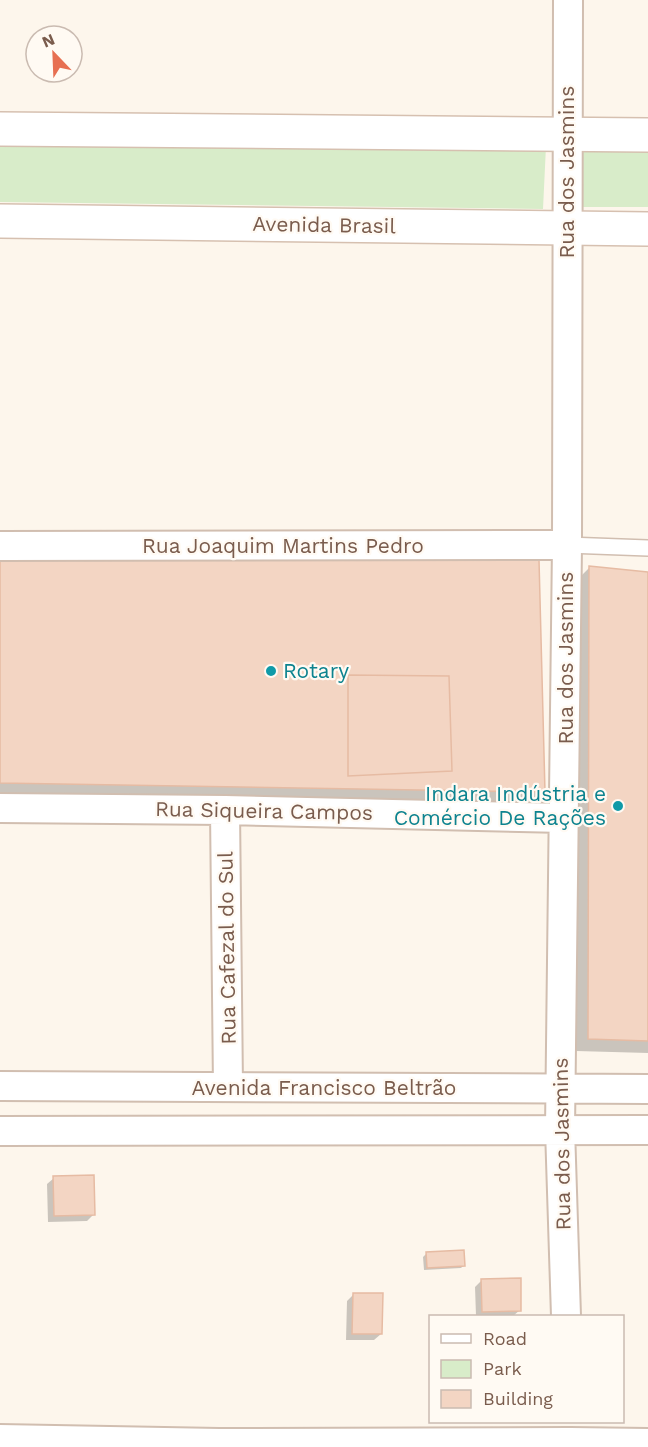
<svg xmlns="http://www.w3.org/2000/svg" width="648" height="1447" viewBox="0 0 648 1447" font-family="'Work Sans',sans-serif">
<rect width="100%" height="100%" fill="#fdf6ec"/>
<path fill="#d8ecc9" d="M 0,138 L 546,146 L 543,209 L 0,202 Z
M 577,144 L 648,144 L 648,207 L 576,207 Z"/>
<path fill="#0003" d="M 0,557 L 543,791 L 531,804 L 0,795 Z
M 590,567 L 648,573 L 648,1053 L 576,1051 L 577,580 Z
M 54,1178 L 94,1214 L 87,1221 L 48,1222 L 47,1184 Z
M 426,1254 L 464,1265 L 461,1268 L 424,1270 L 423,1257 Z
M 482,1280 L 520,1310 L 513,1316 L 476,1316 L 475,1287 Z
M 354,1294 L 381,1334 L 374,1340 L 346,1340 L 347,1301 Z"/>
<path fill="#f3d5c3" stroke="#e6bba3" stroke-width="1.5" d="M 0,556 L 539,560 L 545,792 L 0,783 Z
M 589,566 L 648,572 L 648,1041 L 588,1039 Z
M 348,675 L 449,676 L 452,771 L 348,776 Z
M 94,1175 L 95,1215 L 54,1216 L 53,1176 Z
M 464,1250 L 465,1266 L 427,1268 L 426,1252 Z
M 521,1278 L 521,1311 L 482,1312 L 481,1279 Z
M 353,1293 L 383,1293 L 382,1334 L 352,1334 Z"/>
<g fill="none" stroke-linecap="round" stroke-linejoin="round">
<defs>
<path id="service" d="M 567,545 L 648,548"/>
<path id="minor" d="M 0,546 L 567,545
M 0,808 L 225,810 L 564,818
M 225,810 L 228,1087
M 0,1086 L 648,1089
M 0,1131 L 648,1130
M 566,1316 L 560,1129 L 567,545 L 568,0
M 0,1439 L 219,1443 L 570,1442 L 648,1443"/>
<path id="secondary" d="M 0,129 L 648,135
M 0,221 L 648,229"/>
</defs>
<use href="#service" stroke="#d1beb0" stroke-width="18"/>
<use href="#minor" stroke="#d1beb0" stroke-width="32"/>
<use href="#secondary" stroke="#d6c0b0" stroke-width="36"/>
<use href="#service" stroke="#fff" stroke-width="15"/>
<use href="#minor" stroke="#fff" stroke-width="28"/>
<use href="#secondary" stroke="#fff" stroke-width="33"/>
</g>
<g fill="#0f9aa8" stroke="#fffaf3" stroke-width="2">
<circle cx="271" cy="671" r="6"/>
<circle cx="618" cy="806" r="6"/>
</g>
<g text-anchor="middle" stroke-width="4.5" stroke-linejoin="round" paint-order="stroke">
<g font-size="21" fill="#7a5c4d" stroke="#fffaf3">
<text transform="translate(567 172) rotate(-90)" y="7">Rua dos Jasmins</text>
<text transform="translate(324 225) rotate(1)" y="7">Avenida Brasil</text>
<text x="283" y="553">Rua Joaquim Martins Pedro</text>
<text transform="translate(566 658) rotate(-90)" y="7">Rua dos Jasmins</text>
<text transform="translate(264 811) rotate(1)" y="7">Rua Siqueira Campos</text>
<text transform="translate(227 948) rotate(-91)" y="7">Rua Cafezal do Sul</text>
<text x="324" y="1095">Avenida Francisco Beltrão</text>
<text transform="translate(562 1144) rotate(-91)" y="7">Rua dos Jasmins</text>
</g>
<g font-size="21" fill="#0d838f" stroke="#fffaf3" text-anchor="start">
<text x="283" y="678">Rotary</text>
<text x="606" y="801" text-anchor="end">Indara Indústria e<tspan x="606" dy="24">Comércio De Rações</tspan></text>
</g>
</g>
<rect x="429" y="1315" width="195" height="108" fill="#fffaf3" stroke="#cabbb1" stroke-width="1.5"/>
<rect x="441" y="1334" width="30" height="9" fill="#ffffff" stroke="#cabbb1" stroke-width="1.5"/>
<text x="483" y="1345" font-size="18" fill="#7a5c4d">Road</text>
<rect x="441" y="1360" width="30" height="18" fill="#d8ecc9" stroke="#cabbb1" stroke-width="1.5"/>
<text x="483" y="1375" font-size="18" fill="#7a5c4d">Park</text>
<rect x="441" y="1390" width="30" height="18" fill="#f3d5c3" stroke="#cabbb1" stroke-width="1.5"/>
<text x="483" y="1405" font-size="18" fill="#7a5c4d">Building</text>
<g transform="translate(54 54) rotate(337)"><circle r="28" fill="#fffaf3" stroke="#cabbb1" stroke-width="1.5"/>
<path d="M0-4.5L10 22L0 15L-10 22Z" fill="#e76f51"/>
<text y="-9" font-size="16" font-weight="bold" text-anchor="middle" fill="#7a5c4d">N</text>
</g>
</svg>
